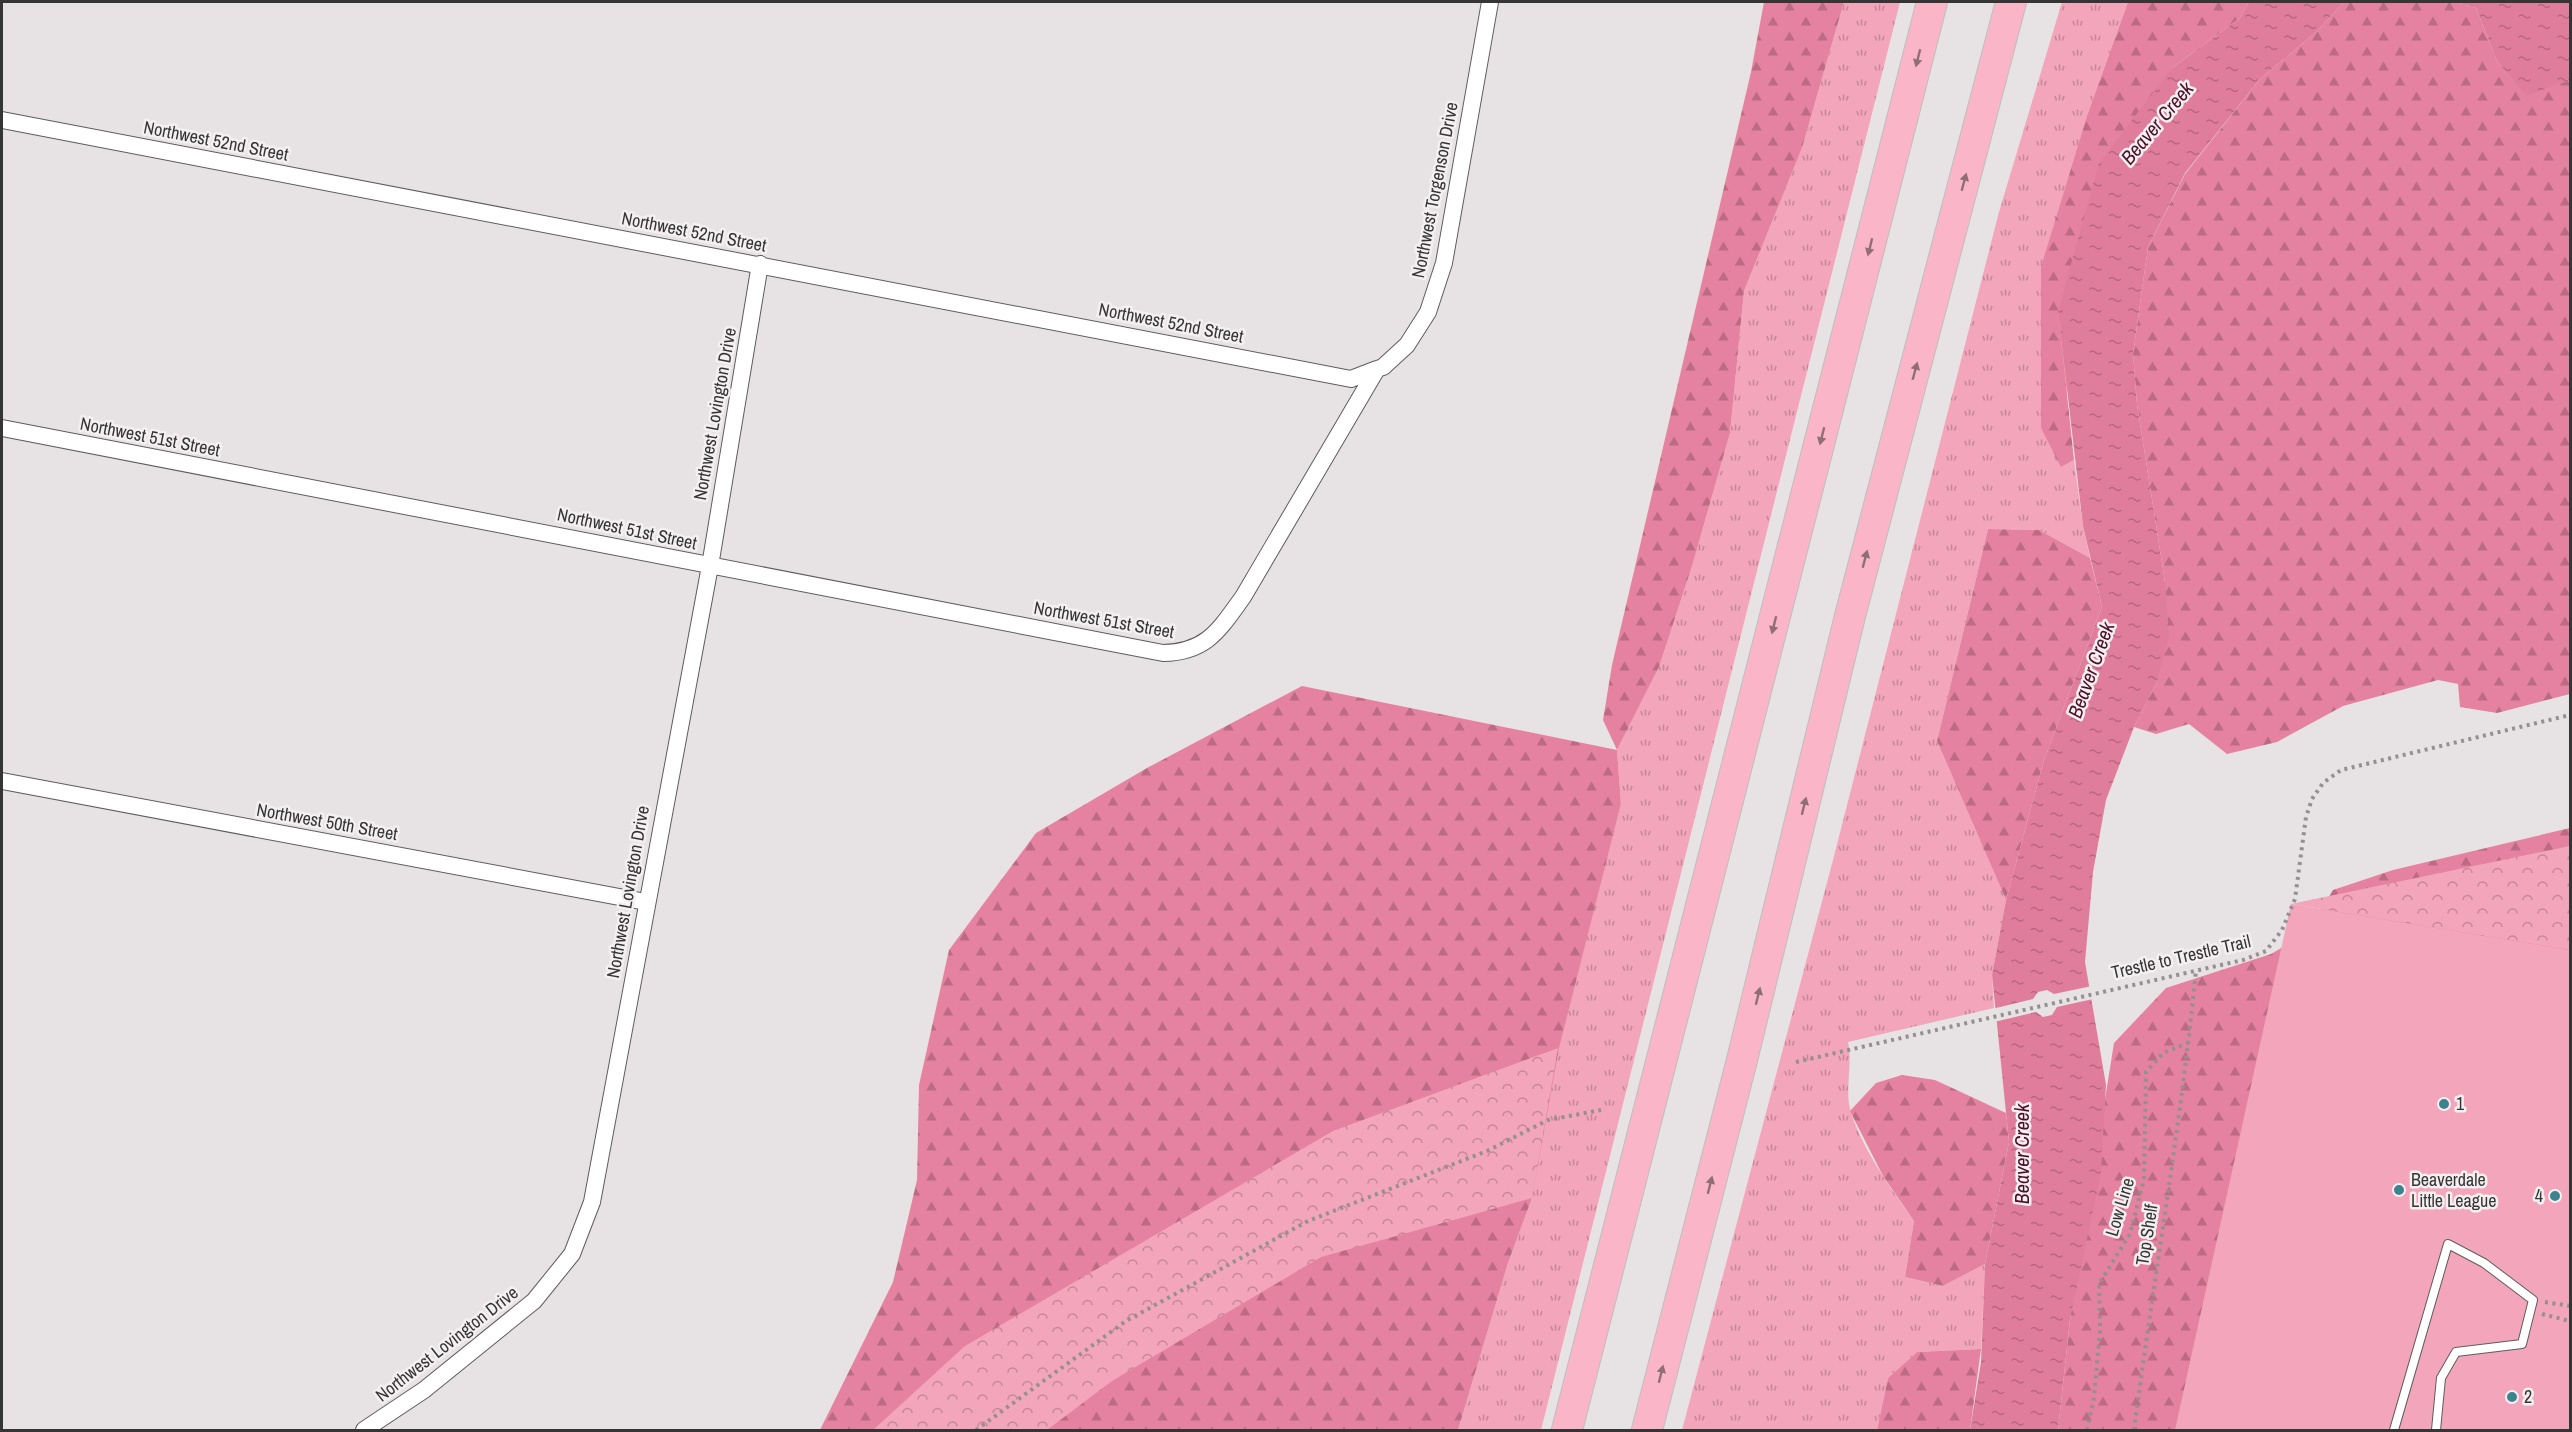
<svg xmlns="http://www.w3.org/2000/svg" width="2572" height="1432" viewBox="0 0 2572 1432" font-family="'Archivo Narrow',sans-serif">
<defs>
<pattern id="grass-tufts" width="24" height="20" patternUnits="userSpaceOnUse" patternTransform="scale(1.5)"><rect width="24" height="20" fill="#f2a5bb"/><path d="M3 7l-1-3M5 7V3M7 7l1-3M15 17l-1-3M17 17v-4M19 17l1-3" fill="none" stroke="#c58799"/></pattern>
<pattern id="forest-firs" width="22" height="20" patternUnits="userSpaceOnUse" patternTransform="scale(1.5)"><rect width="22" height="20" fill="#e682a1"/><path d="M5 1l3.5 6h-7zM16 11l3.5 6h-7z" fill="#bb6b84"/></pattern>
<pattern id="park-crowns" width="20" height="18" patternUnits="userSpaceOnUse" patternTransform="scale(1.5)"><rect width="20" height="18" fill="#f2a5bb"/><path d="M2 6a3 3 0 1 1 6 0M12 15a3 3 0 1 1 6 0" fill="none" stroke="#c58799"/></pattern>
<pattern id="water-ripples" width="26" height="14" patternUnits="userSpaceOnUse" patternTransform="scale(1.5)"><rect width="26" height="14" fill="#e17d9c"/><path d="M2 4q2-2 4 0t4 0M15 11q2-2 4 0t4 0" fill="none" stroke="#b76780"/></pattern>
</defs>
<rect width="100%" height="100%" fill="#e7e2e3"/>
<path fill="url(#grass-tufts)" d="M 1844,2 L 1900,2 L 1541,1430 L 1458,1430 L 1508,1263 L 1532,1198 L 1558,1048 L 1621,804 L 1617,750 L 1659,667 L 1693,563 L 1730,433 L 1744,291 L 1802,148 Z
M 2062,2 L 2128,2 L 2088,113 L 2061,467 L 2074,460 L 2083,526 L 2090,558 L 2039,530 L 1988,529 L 1937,741 L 2006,900 L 1992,975 L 1994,1008 L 1848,1042 C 1853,1064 1844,1093 1851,1112 C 1862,1149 1892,1190 1914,1221 L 1905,1277 L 1943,1286 L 1985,1264 L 1981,1349 L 1917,1352 L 1888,1378 L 1877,1430 L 1682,1430 L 1833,860 L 1999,212 Z"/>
<path fill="url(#forest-firs)" d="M 1764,2 L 1844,2 L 1802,148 L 1744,291 L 1730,433 L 1693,563 L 1659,667 L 1617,750 L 1621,804 L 1559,1048 L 1532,1198 L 1508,1263 L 1458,1430 L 820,1430 L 893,1282 L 917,1180 L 919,1085 L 949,950 L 1036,833 L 1147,768 L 1302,686 L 1617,750 L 1603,720 L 1612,665 L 1751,72 Z
M 2128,2 L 2249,2 L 2240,18 L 2172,68 L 2058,311 L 2074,460 L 2061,467 L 2041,428 L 2041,267 L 2088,113 Z
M 2344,2 L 2456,2 L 2476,8 L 2497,61 L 2526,95 L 2570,80 L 2570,694 L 2497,713 L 2460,707 L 2458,684 L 2438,680 L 2343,706 L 2277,742 L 2227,754 L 2189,724 L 2156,734 L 2134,727 L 2157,682 L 2165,582 L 2137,404 L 2133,354 L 2148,247 L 2185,174 L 2260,79 L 2316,32 Z
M 1988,529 L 2039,530 L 2090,558 L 2102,607 L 2044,760 L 2006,900 L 1937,741 Z
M 2570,828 L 2570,1011 L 2252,1430 L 2058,1430 L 2070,1319 L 2114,1043 L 2166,988 L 2271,954 L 2308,932 L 2333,890 L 2393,870 Z
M 1902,1075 L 1935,1080 L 2006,1113 L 2009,1142 L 1985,1264 L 1943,1286 L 1905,1277 L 1914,1221 L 1883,1176 L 1850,1111 L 1876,1083 Z
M 1981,1349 L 1970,1430 L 1877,1430 L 1888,1378 L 1917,1352 Z"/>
<path fill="url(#park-crowns)" d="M 2570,846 L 2570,950 L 2291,904 Z
M 1558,1048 L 1532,1198 L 1321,1257 L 1112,1381 L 1047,1430 L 873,1430 L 965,1346 L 1333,1131 Z"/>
<path fill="#f2a5bb" d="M 2291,904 L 2570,950 L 2570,1430 L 2175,1430 Z"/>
<path fill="url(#water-ripples)" d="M 2249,2 L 2344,2 L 2316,32 L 2260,79 L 2185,173 L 2148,247 L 2133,354 L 2137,404 L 2165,582 L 2169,637 L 2157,682 L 2134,727 L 2106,800 L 2093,872 L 2085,962 L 2106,1085 L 2101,1173 L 2070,1319 L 2058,1430 L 1970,1430 L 1981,1362 L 1985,1264 L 2009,1142 L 1992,975 L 2006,900 L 2044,760 L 2102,607 L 2083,526 L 2058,311 L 2099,163 L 2172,68 L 2240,18 Z
M 2456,2 L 2570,2 L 2570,80 L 2526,96 L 2497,61 L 2476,8 Z"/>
<path fill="#e7e2e3" d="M 2092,986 L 2093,999 L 2057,1007 L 2052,1015 L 2043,1017 L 2036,1012 L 1994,1022 L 1992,1009 L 2033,999 L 2038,992 L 2047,990 L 2054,994 Z"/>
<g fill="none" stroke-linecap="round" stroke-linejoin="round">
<defs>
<path id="lane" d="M 2394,1430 L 2448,1244 L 2484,1263 L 2533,1300 L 2522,1344 L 2456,1352 L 2441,1378 L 2436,1430"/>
<path id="street" d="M 2,120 L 1351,379 L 1377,369
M 2,428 L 1163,653 C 1207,652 1219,630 1243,597 L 1377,369 L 1383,367 L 1407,345 L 1428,312 L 1444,263 L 1490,2
M 2,781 L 646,902
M 364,1430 L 424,1390 L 534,1301 L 572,1254 L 592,1202 L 710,566 L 760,264"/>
<path id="highway" d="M 1567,1430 L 1932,2
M 1647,1430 L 1742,1060 L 1850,616 L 2011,2"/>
</defs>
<use href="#lane" stroke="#605c5d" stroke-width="10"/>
<use href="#street" stroke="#605c5d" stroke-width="18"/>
<use href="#highway" stroke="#bfbebe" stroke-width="32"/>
<path stroke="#949091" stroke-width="4" stroke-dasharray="3 4.5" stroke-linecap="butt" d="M 1796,1062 L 2243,960 L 2266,951 L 2282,930 L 2295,899 L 2306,817 L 2312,799 L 2323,783 L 2341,770 L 2570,715
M 2545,1302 L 2570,1306
M 2542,1314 L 2570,1321
M 976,1430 L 1126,1321 L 1308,1221 L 1487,1151 L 1548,1120 L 1601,1110
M 2087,1430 L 2094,1398 L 2100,1330 L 2099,1284 L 2130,1234 L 2144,1179 L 2146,1072 L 2163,1053 L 2188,1043
M 2134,1430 C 2154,1277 2181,1124 2196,970"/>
<use href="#lane" stroke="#fff" stroke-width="8"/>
<use href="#street" stroke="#fff" stroke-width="16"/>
<use href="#highway" stroke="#fbb5c8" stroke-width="30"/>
</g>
<defs><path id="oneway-solid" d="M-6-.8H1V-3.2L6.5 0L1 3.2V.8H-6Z" transform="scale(1.5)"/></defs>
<g fill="#8f6f77">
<use href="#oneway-solid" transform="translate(1918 58) rotate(104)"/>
<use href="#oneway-solid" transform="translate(1964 182) rotate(-75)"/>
<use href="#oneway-solid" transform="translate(1870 247) rotate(104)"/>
<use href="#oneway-solid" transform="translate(1915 371) rotate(-75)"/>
<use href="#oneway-solid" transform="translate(1822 436) rotate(104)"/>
<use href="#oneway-solid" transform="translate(1865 559) rotate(-75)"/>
<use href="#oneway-solid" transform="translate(1774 625) rotate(104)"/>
<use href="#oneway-solid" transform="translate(1804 806) rotate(-76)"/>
<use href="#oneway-solid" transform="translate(1758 996) rotate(-76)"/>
<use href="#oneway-solid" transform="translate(1710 1185) rotate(-76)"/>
<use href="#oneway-solid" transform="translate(1661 1374) rotate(-76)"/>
</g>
<g fill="#3d838f" stroke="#f4f0f1" stroke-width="2">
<circle cx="2444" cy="1104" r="6"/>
<circle cx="2399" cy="1190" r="6"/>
<circle cx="2555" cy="1196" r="6"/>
<circle cx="2512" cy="1397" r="6"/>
</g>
<g text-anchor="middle" stroke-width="5" stroke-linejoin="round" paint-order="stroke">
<g font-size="18" fill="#363535" stroke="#f4f0f1">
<text transform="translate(216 141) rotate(11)" y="6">Northwest 52nd Street</text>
<text transform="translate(1435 190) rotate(-79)" y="6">Northwest Torgenson Drive</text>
<text transform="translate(694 232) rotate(11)" y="6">Northwest 52nd Street</text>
<text transform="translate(1171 323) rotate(11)" y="6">Northwest 52nd Street</text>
<text transform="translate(715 414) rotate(-80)" y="6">Northwest Lovington Drive</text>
<text transform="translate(150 437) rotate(11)" y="6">Northwest 51st Street</text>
<text transform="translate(627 529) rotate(12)" y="6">Northwest 51st Street</text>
<text transform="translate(1104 620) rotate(10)" y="6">Northwest 51st Street</text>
<text transform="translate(327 822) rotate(10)" y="6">Northwest 50th Street</text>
<text transform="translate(628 892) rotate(-80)" y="6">Northwest Lovington Drive</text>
<text transform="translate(2181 957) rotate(-13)" y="6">Trestle to Trestle Trail</text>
<text transform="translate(2120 1207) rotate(-73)" y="6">Low Line</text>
<text transform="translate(2147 1235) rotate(-81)" y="6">Top Shelf</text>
<text transform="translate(447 1344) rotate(-38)" y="6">Northwest Lovington Drive</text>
</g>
<g font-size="18" fill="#363535" stroke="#f4f0f1" text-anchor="start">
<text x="2456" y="1110">1</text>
<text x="2411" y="1186">Beaverdale<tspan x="2411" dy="21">Little League</tspan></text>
<text x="2543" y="1202" text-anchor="end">4</text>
<text x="2524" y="1403">2</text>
</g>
<g font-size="20" font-style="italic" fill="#4d0f28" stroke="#f4f0f1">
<text transform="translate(2157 123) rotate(-50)" y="7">Beaver Creek</text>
<text transform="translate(2091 670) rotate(-70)" y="7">Beaver Creek</text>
<text transform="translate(2022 1154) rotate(-90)" y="7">Beaver Creek</text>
</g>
</g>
<rect width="2572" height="1432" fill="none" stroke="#363535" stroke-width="6"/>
</svg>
